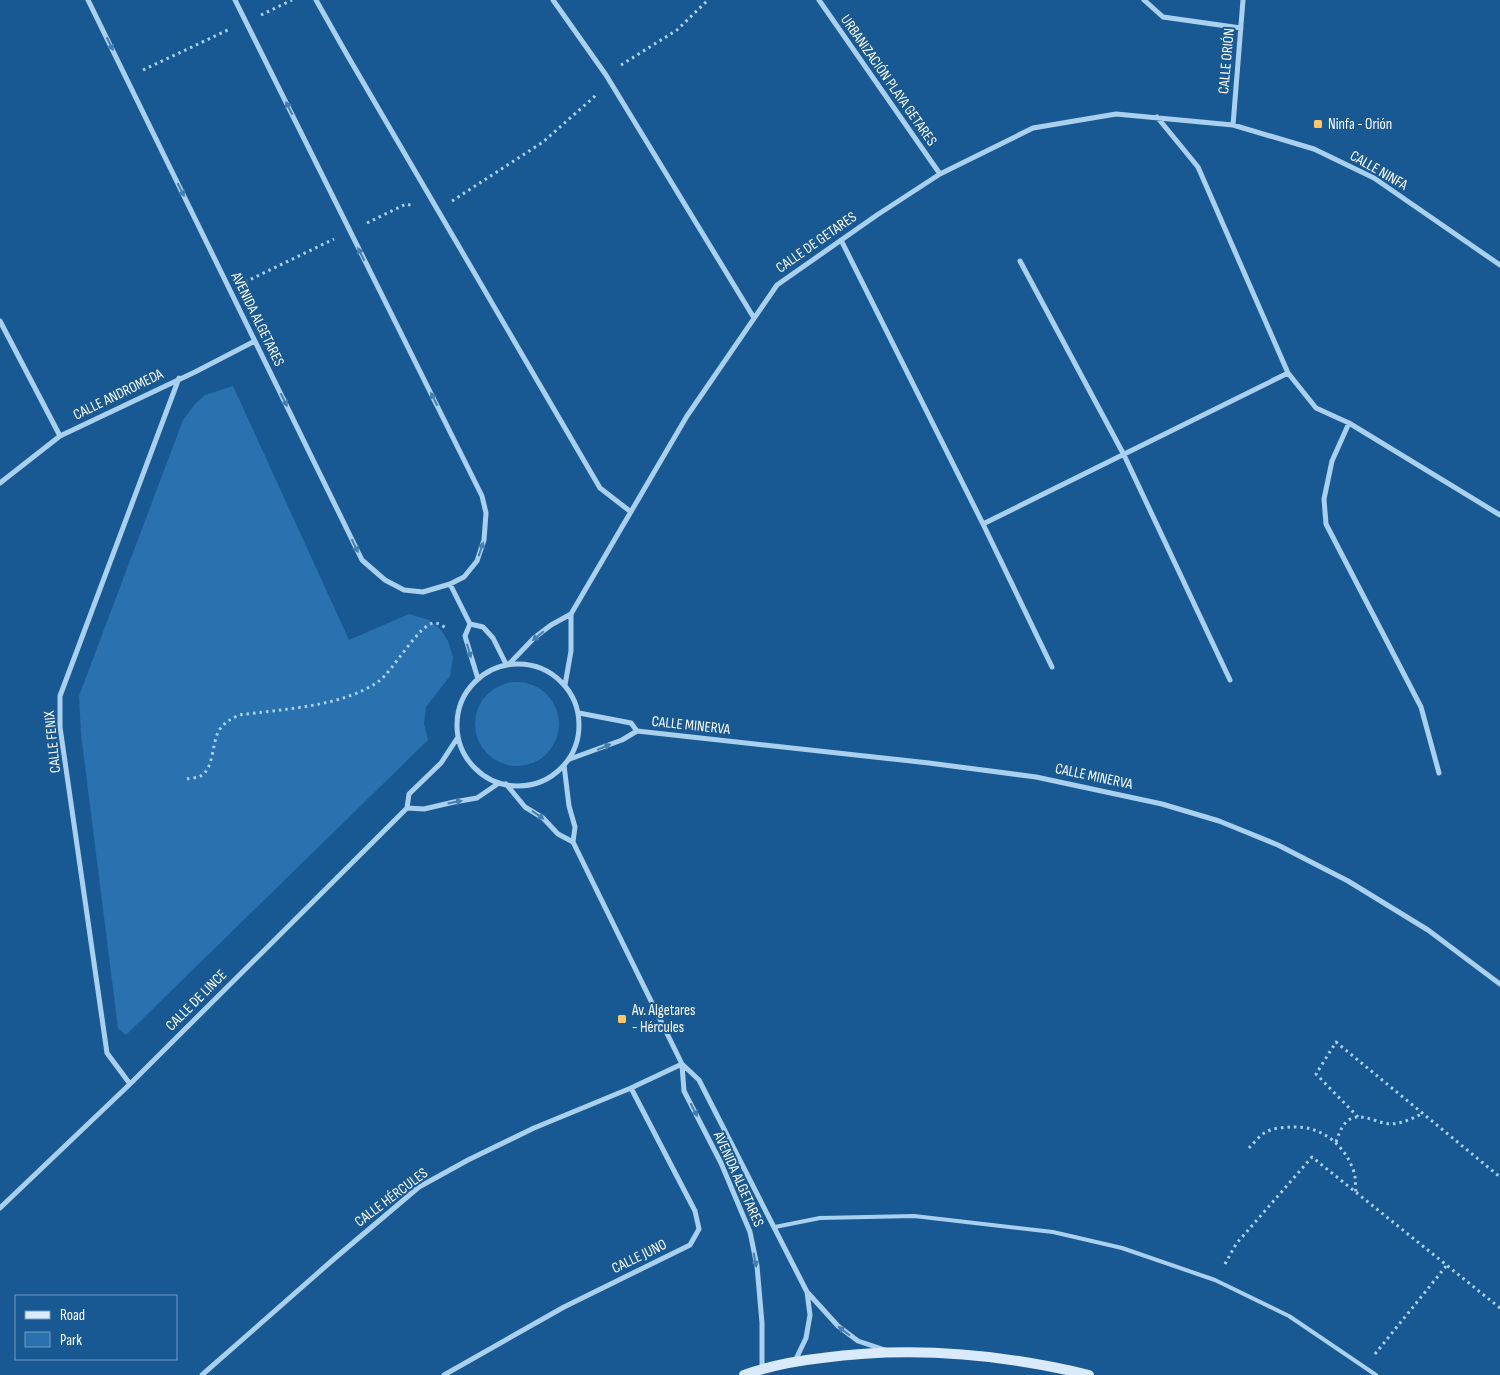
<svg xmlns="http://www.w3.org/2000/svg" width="1500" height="1375" viewBox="0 0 1500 1375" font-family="'Sofia Sans Condensed',sans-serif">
<rect width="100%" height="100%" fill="#195993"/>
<path fill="#2972af" d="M 233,386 L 349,640 L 409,614 L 429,620 L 441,630 L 448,641 L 453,657 L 450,676 L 426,707 L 424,724 L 428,740 L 126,1035 L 118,1028 L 81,734 L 79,696 L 183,420 L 196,403 L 205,395 Z
M475 724a42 42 0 1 1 84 0a42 42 0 1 1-84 0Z"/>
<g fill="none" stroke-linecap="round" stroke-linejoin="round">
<path stroke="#aad0f0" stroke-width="3" stroke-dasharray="2.5 4" stroke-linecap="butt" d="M 261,15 L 292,0
M 621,65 L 677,30 L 708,0
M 143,70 L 230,29
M 452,201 L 543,142 L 594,97 L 596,93
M 367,223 L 406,204 L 414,206
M 245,282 L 334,239
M 187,779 C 190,778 195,778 198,777 C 215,772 211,741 220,729 C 225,722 231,719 239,715 C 282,709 343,707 379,681 C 393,671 419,624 434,623 C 439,623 444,627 448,629
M 1358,1117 L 1316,1074 L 1336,1042 L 1500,1177
M 1336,1142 C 1341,1127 1347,1113 1366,1118 C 1373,1119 1381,1123 1389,1124 C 1401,1124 1412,1119 1423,1113
M 1249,1148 C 1254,1143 1260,1135 1266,1132 C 1273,1128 1284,1127 1293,1127 C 1322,1126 1345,1145 1354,1172 C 1356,1178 1355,1185 1356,1192
M 1225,1264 L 1236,1244 L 1312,1157 L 1500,1308
M 1375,1354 L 1447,1265"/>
<path stroke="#aad0f0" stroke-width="4" d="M 775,1227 L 820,1218 L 914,1216 L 1053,1232 L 1122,1248 L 1215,1280 L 1289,1316 L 1376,1375"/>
<path stroke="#aad0f0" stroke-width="5" d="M 88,0 L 362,560 L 385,580 L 404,590 L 423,592 L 450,584 L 464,577 L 477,561 L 484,540 L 486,513 L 482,496 L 235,0
M 316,0 L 346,53 L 600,488 L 631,512
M 553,0 L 606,75 L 754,318
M 819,0 L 940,174
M 1144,0 L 1163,17 L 1241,28
M 1157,117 L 1198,167 L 1288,373 L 1316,408 L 1349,423 L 1500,515
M 1233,125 L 1243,0
M 841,240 L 983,524 L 1052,667
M 1020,261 L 1124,455 L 1230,680
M 0,321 L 60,436
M 1349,423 L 1332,461 L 1324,499 L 1326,524 L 1421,707 L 1439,773
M 0,483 L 60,436 L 195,372 L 255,341
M 983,524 L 1288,373
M 450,584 L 470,624 L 465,636 L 478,679
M 470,624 L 483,627 L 493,638 L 506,664
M457 725a61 61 0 1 1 122 0a61 61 0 1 1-122 0Z
M 509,664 L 534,638 L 551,625 L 571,614
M 565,685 L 571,651 L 571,614 L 687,416 L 777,285 L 877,215 L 940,174 L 1033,128 L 1116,114 L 1233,125 L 1314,149 L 1374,178 L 1500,265
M 579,713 L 631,723 L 637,731
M 570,759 L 622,740 L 637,731 L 929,763 L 1036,777 L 1162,804 L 1219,821 L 1278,845 L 1348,881 L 1428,930 L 1500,984
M 564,765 L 569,806 L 575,827 L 573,842 L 682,1064 L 699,1080 L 807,1292 L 810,1315 L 806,1338 L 795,1361
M 506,784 L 525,807 L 543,818 L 558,834 L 573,842
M 407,808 L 424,809 L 454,802 L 477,798 L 499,783
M 682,1065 L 684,1091 L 721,1163 L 750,1232 L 757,1266 L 762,1323 L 762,1369
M 130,1084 L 107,1053 L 60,727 L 60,696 L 179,378
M 0,1208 L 130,1084 L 407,808 L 409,794 L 441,763 L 458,737
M 808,1293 L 838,1326 L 858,1341 L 885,1350
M 202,1375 L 335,1258 L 419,1187 L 468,1160 L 534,1128 L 631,1088 L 682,1064
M 444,1375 L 564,1307 L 690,1245 L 699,1229 L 695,1211 L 631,1088"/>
<path stroke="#d8eafb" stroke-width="10" d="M 744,1375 C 769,1366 795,1361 822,1358 C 911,1346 1002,1354 1089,1375"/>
</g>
<defs><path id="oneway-solid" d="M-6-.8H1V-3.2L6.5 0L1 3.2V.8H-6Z" transform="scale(1.25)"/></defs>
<g fill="#447daf">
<use href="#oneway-solid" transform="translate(110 44) rotate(64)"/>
<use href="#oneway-solid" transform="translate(289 108) rotate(-117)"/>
<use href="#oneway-solid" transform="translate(181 190) rotate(64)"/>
<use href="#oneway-solid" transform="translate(361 254) rotate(-117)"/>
<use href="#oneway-solid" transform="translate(434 399) rotate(-117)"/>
<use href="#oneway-solid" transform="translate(284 400) rotate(64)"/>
<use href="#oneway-solid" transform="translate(355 546) rotate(64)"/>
<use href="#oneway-solid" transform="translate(481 549) rotate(-71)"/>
<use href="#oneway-solid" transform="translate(538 636) rotate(141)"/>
<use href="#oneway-solid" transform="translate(469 651) rotate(74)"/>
<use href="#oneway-solid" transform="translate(604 747) rotate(-23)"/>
<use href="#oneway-solid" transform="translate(455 802) rotate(-11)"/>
<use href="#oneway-solid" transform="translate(538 815) rotate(35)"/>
<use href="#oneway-solid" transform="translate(694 1110) rotate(63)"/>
<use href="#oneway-solid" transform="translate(755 1260) rotate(79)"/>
<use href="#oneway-solid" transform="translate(844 1331) rotate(-143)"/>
</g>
<g fill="#ffc669" stroke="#195993" stroke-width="2">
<rect x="1313" y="119" width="10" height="10" rx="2.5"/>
<rect x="617" y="1014" width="10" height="10" rx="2.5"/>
</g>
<g text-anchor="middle" stroke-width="4" stroke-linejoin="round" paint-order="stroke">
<g font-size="15" fill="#fff" stroke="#195993">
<text transform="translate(1226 61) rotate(-85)" y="5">CALLE ORIÓN</text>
<text transform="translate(889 80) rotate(55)" y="5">URBANIZACIÓN PLAYA GETARES</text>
<text transform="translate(1379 170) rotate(30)" y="5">CALLE NINFA</text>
<text transform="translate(816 242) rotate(-35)" y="5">CALLE DE GETARES</text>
<text transform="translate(258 319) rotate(64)" y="5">AVENIDA ALGETARES</text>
<text transform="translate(118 394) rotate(-26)" y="5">CALLE ANDROMEDA</text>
<text transform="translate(691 725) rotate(6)" y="5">CALLE MINERVA</text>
<text transform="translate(52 742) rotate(-96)" y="5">CALLE FENIX</text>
<text transform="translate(1094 776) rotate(12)" y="5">CALLE MINERVA</text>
<text transform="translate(196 1000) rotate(-45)" y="5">CALLE DE LINCE</text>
<text transform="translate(739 1179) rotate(66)" y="5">AVENIDA ALGETARES</text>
<text transform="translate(391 1197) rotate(-37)" y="5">CALLE HÉRCULES</text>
<text transform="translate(639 1256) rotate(-26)" y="5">CALLE JUNO</text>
</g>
<g font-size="15" fill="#fff" stroke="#195993" text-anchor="start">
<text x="1328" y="129">Ninfa - Orión</text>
<text x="632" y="1015">Av. Algetares<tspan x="632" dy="17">- Hércules</tspan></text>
</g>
</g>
<rect x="15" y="1295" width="162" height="65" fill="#195993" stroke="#759bbe"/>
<rect x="25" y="1311" width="25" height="8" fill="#d8eafb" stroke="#759bbe"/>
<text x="60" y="1320" font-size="15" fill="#ffffff">Road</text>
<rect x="25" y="1332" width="25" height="15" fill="#2972af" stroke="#759bbe"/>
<text x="60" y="1345" font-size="15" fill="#ffffff">Park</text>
</svg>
